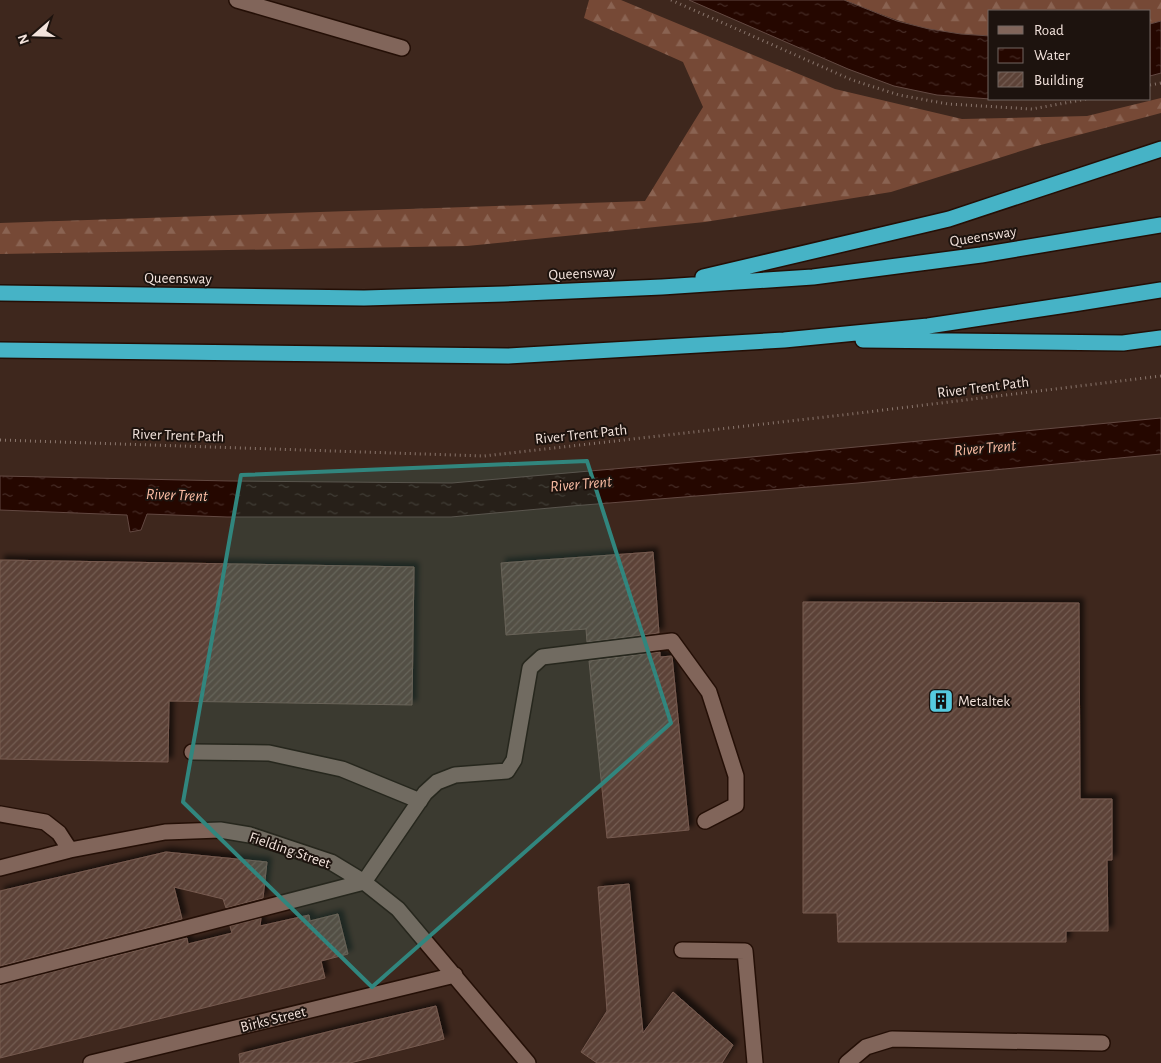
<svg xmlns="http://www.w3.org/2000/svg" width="1161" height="1063" viewBox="0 0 1161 1063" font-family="'Alegreya Sans',sans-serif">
<defs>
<pattern id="forest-firs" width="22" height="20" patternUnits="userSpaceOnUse" patternTransform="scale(1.25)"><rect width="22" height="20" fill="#764936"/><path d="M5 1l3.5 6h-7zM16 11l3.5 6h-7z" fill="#8a6352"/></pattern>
<pattern id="water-ripples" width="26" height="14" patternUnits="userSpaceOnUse" patternTransform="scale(1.25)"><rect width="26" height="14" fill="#250700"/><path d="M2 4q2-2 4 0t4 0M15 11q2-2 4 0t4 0" fill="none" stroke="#452b25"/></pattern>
<pattern id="building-hatch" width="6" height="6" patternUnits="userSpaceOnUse" patternTransform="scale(1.25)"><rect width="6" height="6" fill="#5c4237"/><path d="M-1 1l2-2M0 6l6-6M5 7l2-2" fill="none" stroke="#745d53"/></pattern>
<filter id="shadow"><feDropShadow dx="4.5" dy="-4.5" stdDeviation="2.5" flood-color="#0009"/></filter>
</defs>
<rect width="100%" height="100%" fill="#3e271d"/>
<path fill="url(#forest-firs)" d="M 589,0 L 621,0 L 835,89 L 962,119 L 1087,116 L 1161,98 L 1161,113 L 1037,146 L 891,192 L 705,222 L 467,246 L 0,254 L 0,223 L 645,201 L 703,107 L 683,62 L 584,18 Z
M 844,0 L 1161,0 L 1161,21 L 1150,24 L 1150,11 L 990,11 L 990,36 C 969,35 948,34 928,29 C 899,22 872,11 844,0 Z"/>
<path fill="url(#water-ripples)" stroke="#634942" d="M 689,0 L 844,0 L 897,21 L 929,29 L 961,34 L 990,36 L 990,99 L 937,95 L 894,86 L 848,69 Z
M 1161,21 L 1161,73 L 1150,76 L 1150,24 Z
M 1161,418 L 1161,454 L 858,483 L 572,506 L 451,517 L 227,517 L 147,514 L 141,530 L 130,532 L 127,515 L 0,510 L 0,476 L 230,481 L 452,483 L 751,457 Z"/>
<path fill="url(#building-hatch)" stroke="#765a4f" filter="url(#shadow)" d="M 653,552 L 659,633 L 587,642 L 586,629 L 506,635 L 501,563 Z
M 0,560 L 414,567 L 412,705 L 169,701 L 168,762 L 0,759 Z
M 803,602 L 1079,603 L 1080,799 L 1112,799 L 1112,860 L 1107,860 L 1108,931 L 1066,931 L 1066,942 L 838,942 L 837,913 L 803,913 Z
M 660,652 L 660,657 L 672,656 L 689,830 L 607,838 L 589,661 Z
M 166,852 L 267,862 L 263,898 L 226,908 L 223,899 L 174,887 L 182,919 L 0,966 L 0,891 Z
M 629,884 L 643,1033 L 673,992 L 733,1045 L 722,1063 L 597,1063 L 581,1052 L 607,1011 L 598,887 Z
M 338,914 L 348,954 L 321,961 L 325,978 L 0,1058 L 0,985 L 187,938 L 188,944 L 232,933 L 230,926 L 261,918 L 260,926 L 309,915 L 310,921 Z
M 436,1006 L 444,1039 L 350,1063 L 240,1063 L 239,1054 L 339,1029 Z"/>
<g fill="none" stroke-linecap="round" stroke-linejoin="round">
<defs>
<path id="minor" d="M 237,0 L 402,48
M 192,752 L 269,753 L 342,769 L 420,801
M 0,814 L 45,822 L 59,833 L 70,850
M 0,868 L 70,850 L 165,832 L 220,830 L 250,835 L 331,862 L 364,882 L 398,909 L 528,1063
M 682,950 L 745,951 L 755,1063
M 0,976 L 364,882 L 425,793 L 437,782 L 455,775 L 507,771 L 514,760 L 530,668 L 542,657 L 672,641 L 709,692 L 736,776 L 736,805 L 705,821
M 91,1063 L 455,975
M 847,1063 L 866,1047 L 892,1039 L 1102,1043"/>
<path id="highway" d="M 703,277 L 949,219 L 1161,149
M 0,293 L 364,298 L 504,294 L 662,287 L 813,277 L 981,255 L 1161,225
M 863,340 L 1123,343 L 1161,338
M 0,350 L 508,356 L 784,340 L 928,326 L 1073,304 L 1161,290"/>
</defs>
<use href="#minor" stroke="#240f06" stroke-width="18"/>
<use href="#highway" stroke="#240f06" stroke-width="18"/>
<path stroke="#89756c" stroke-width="3" stroke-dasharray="1 4" stroke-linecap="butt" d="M 671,0 L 852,80 L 899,95 L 948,104 L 1032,109 L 1087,99
M 1150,85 L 1161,83
M 0,440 L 484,456 L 851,414 L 1161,376"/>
<use href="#minor" stroke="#81655a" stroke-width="15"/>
<use href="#highway" stroke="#46b3c6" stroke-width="15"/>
</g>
<path fill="#31867e" fill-opacity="0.2" stroke="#31867e" stroke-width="4" stroke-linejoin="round" d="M 587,461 L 671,723 L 372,987 L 183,802 L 241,475 Z"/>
<defs>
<symbol id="building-square" viewBox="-11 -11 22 22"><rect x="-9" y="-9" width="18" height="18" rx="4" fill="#55cadf" stroke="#1d130e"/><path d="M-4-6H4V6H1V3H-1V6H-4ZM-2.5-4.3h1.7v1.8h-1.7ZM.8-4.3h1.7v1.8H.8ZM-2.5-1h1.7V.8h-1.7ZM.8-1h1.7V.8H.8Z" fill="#111"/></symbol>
</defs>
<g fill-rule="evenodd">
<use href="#building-square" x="927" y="687" width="28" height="28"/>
</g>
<g text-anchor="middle" stroke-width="4" stroke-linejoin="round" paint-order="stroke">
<g font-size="15" fill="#f3e3dc" stroke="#1d130e">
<text transform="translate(983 236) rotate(-9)" y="5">Queensway</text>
<text transform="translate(582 273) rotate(-3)" y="5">Queensway</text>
<text transform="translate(178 278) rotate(1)" y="5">Queensway</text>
<text transform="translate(983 387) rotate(-7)" y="5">River Trent Path</text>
<text transform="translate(581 434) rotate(-6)" y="5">River Trent Path</text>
<text transform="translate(178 435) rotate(2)" y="5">River Trent Path</text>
<text transform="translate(290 850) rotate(19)" y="5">Fielding Street</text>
<text transform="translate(273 1019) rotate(-14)" y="5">Birks Street</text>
</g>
<g font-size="15" fill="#f3e3dc" stroke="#1d130e" text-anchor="start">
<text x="958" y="706">Metaltek</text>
</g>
<g font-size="16" font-style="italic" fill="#fcbea5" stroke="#1d130e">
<text transform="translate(985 447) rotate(-5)" y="6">River Trent</text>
<text transform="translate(581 483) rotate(-5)" y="6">River Trent</text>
<text transform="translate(177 494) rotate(2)" y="6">River Trent</text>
</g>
</g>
<rect x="988" y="10" width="162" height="90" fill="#1d130e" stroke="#736660"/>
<rect x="998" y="26" width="25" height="8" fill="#81655a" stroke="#736660"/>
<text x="1034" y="35" font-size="15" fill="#f3e3dc">Road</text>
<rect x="998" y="48" width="25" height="15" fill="url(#water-ripples)" stroke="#736660"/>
<text x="1034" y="60" font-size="15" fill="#f3e3dc">Water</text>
<rect x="998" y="72" width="25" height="15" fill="url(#building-hatch)" stroke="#736660"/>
<text x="1034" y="85" font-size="15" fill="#f3e3dc">Building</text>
<g transform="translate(35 35) rotate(250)" stroke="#1d130e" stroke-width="4" paint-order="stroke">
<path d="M0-4L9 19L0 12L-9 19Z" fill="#f3e3dc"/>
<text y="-8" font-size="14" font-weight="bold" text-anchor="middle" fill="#f3e3dc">N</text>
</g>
</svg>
